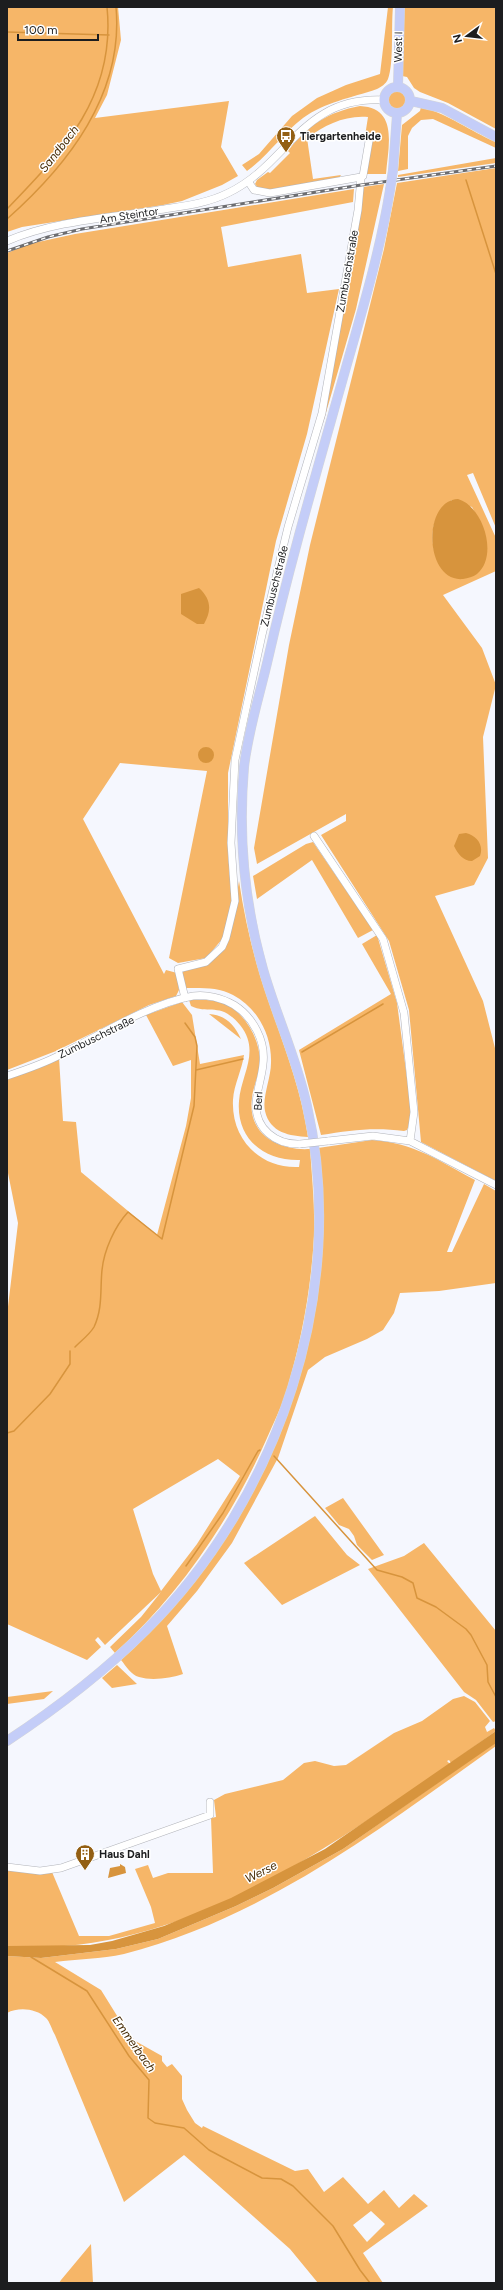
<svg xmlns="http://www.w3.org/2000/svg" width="503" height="2290" viewBox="0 0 503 2290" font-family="Figtree,sans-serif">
<rect width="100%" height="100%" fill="#f5f7fe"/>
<path fill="#f6b668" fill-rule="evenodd" d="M 7,7 L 118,7 L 121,40 L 107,95 L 95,118 L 229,101 L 221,147 L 238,176 L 222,185 L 182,201 L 163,205 L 22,227 L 7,232 Z
M 388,7 L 393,7 C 391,25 394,64 388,79 C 386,84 381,87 377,89 C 351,98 325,102 303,118 C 282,134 268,156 247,171 L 242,165 L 259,154 L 292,116 L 317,98 L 346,85 L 380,74 Z
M 403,7 L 496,7 L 496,129 L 448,103 L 420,92 L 414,88 L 407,77 L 402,76 Z
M386 100a11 11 0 1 1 22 0a11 11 0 1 1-22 0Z
M 360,106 C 399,108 388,147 386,174 L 366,174 L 372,137 L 365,136 L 368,117 C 345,115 325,125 307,138 L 313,179 L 341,175 L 339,178 C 316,182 280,193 258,188 L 255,184 L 257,180 L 268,172 L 270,173 L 290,153 L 288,151 C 308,125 328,112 360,106 Z
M 421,107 C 451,115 469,131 496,142 L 496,148 L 433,119 L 421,120 L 412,128 L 408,136 L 408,169 L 398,171 L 402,125 L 420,111 Z
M 496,158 L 496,163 L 398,177 L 398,175 Z
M 496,168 L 496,528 L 473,473 L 467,475 L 496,538 L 496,571 L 443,595 L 482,648 L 496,685 L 483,737 L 488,858 L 474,885 L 435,896 L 483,1001 L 496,1052 L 496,1181 L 421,1142 L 409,1010 L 389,941 L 321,835 L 346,821 L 346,814 L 257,864 L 254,848 L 289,645 L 310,545 L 384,249 L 397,183 ZM 452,500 L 472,507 L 483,528 L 438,562 C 428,539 431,514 452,500 Z
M 384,184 L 356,309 L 323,423 L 363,187 Z
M 354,189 L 353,202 L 221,227 L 228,267 L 301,254 L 307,293 L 339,289 L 307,434 L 276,541 L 228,773 L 228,854 L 232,900 L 224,937 L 206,958 L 178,963 L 169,958 L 207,771 L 120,763 L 83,819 L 164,974 L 166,970 L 177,973 L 179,990 L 176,996 L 149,1005 L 56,1051 L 7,1070 L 7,253 L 29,244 L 75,234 Z
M 313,842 L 373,930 L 358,938 L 312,860 L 257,899 L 253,876 L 306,844 Z
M 239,881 C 245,921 254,959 267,997 C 283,1043 301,1088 308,1137 C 290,1136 270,1133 265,1111 C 262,1097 271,1078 271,1063 C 272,1036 258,1008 233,995 C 219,987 201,988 185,988 L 182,974 L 184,970 L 207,964 L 230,935 Z
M 377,935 L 397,1003 L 411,1108 L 411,1121 L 407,1130 L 404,1131 C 375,1127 350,1130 321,1135 L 299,1050 L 391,994 L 362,944 Z
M 189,1000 C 201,1000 212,999 223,1003 C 245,1012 260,1039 260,1062 C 260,1074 253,1086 252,1098 C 247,1135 279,1151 310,1149 C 312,1178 315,1207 314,1236 C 311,1290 301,1344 285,1396 C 280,1410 273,1424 267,1438 C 231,1519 181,1593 115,1653 L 110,1647 L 141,1617 L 161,1592 L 105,1645 L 98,1637 L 95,1640 L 101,1647 L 87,1660 L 7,1624 L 7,1315 L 18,1223 L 7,1168 L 7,1079 L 59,1058 L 63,1121 L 76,1122 L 81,1172 L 157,1235 L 186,1126 L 191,1098 L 191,1060 L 173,1066 L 146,1015 L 182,1002 L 192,1015 L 200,1064 L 244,1055 C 242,1070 234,1084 233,1100 C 231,1139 260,1169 299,1167 L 300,1160 C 264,1161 236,1139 239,1101 C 241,1074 261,1051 240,1025 C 220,1001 209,1015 191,1006 ZM 218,1459 L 240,1476 L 197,1544 L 161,1591 L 153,1574 L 133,1509 Z
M 209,1014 C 225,1015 234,1024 241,1039 Z
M 372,1140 C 415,1143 439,1161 475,1180 L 447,1252 L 452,1252 L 484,1184 L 496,1191 L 496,1283 L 439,1291 L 400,1293 L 394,1313 L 383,1330 L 367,1339 L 325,1357 L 308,1370 L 278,1458 L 232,1543 L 197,1591 L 167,1626 L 183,1674 C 171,1678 152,1681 139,1677 C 131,1675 126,1666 121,1660 C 265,1530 340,1341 318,1148 Z
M 343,1498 L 384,1555 L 372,1560 L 357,1545 L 354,1536 L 349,1529 L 339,1525 L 325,1508 Z
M 315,1516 L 347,1555 L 360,1565 L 282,1605 L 244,1563 Z
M 424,1543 L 496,1631 L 496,1721 L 493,1722 L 476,1700 L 464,1692 L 368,1569 L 404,1556 Z
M 117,1665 L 137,1684 L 112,1688 L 102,1678 Z
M 53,1691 L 44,1699 L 7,1704 L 7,1697 Z
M 464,1696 L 475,1702 L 490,1721 L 485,1727 L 487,1732 L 494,1728 L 496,1731 L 451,1763 L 449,1760 L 447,1761 L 450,1764 C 320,1854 173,1959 7,1946 L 7,1869 L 52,1872 L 79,1936 L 109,1936 L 155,1923 L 151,1907 L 135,1869 L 148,1865 L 153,1878 L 168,1873 L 213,1873 L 211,1818 L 216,1817 L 214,1800 L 225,1794 L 283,1780 L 304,1763 L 315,1761 L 334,1766 L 346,1765 L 394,1733 L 422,1721 L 453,1699 Z
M 496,1742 L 496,1746 C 380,1829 264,1918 124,1954 C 101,1959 77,1959 55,1962 L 101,1990 L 129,2035 L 137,2042 L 162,2056 L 162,2061 L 167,2067 L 172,2064 L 182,2076 L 182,2099 L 187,2110 L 195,2123 L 202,2128 L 203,2126 L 295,2171 L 308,2169 L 324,2192 L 343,2177 L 368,2204 L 384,2190 L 399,2208 L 414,2194 L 428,2206 L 363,2253 L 383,2283 L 318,2283 L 290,2249 L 184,2155 L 124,2202 L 55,2035 C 52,2030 50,2022 46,2018 C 36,2008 18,2007 7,2013 L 7,1956 L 41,1958 L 116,1949 L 158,1939 L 236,1906 L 273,1888 L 343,1849 ZM 371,2211 L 385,2224 L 367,2242 L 353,2225 Z
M 91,2244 L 93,2283 L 59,2283 L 61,2280 Z"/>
<path fill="#d7943d" d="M 458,499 C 483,506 499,556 477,574 C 473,577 468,578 463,579 C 425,583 421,501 458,499 Z
M 199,588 C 211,599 212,610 204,624 L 197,624 L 181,614 L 181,594 Z
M198 755a8 8 0 1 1 16 0a8 8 0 1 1-16 0Z
M 466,833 C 477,836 484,845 480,856 L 472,861 C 463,861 458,854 454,846 L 459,834 Z
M 496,1731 L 496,1743 L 343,1849 L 273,1888 L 236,1906 L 158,1939 L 116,1949 L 41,1958 L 7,1956 L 7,1946 L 90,1945 L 112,1941 L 164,1926 L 231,1898 L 325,1849 Z
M 120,1864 L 125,1867 L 126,1873 L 108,1878 L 110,1868 L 120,1866 Z"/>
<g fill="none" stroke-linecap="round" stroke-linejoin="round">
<path stroke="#d7943d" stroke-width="1.5" d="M 7,32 L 109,35
M 466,180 L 496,274
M 7,209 C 64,150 116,96 107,7
M 7,219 C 68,165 124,94 116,7
M 302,1052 L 383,1004
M 196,1070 L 243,1059
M 75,1347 C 81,1341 90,1334 94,1327 C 103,1308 100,1289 102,1270 C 104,1250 115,1226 128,1212 L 162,1239 L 194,1106 L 197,1046 L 195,1037 L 185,1023
M 7,1433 L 14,1431 L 50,1394 L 70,1364 L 70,1351
M 274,1456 L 377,1570 L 402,1577 L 413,1583 L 417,1598 L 436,1607 L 466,1629 L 471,1635 L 487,1665 L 488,1682 L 496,1697
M 186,1566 L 223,1513 L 258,1451 L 260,1450
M 31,1957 L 87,1991 L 129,2056 L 149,2080 L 148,2118 L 155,2123 L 184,2128 L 209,2150 L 224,2158 L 262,2178 L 281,2179 L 293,2186 L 333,2226 L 360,2270 L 370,2283"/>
<defs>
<path id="minor" d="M 248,181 L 254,190 L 270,193 L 361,177 L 363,176 L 369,141
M 7,241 C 54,221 107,218 158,210 C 182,206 206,204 228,193 C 289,164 301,96 384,100
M 314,836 L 383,939 L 404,1013 L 414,1112 L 410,1141
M 185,998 L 178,969 L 206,962 L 222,947 L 226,938 L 235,901 L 231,843 L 235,760 L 262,635 L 288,527 L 322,413 L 358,210 L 361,177
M 7,1076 C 25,1070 43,1064 60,1055 C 100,1035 149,1004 193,996 C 206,994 222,998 234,1005 C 253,1017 266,1041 263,1064 C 262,1077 257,1089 256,1103 C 255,1129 276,1145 300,1144
M 328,1141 L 373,1136 L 410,1141 L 496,1185
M 7,1867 L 40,1871 L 61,1868 L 210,1815 L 210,1802"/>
<path id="major" d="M384 100a13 13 0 1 1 26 0a13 13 0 1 1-26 0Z
M 398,87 L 400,7
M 411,101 L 442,108 L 496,137
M 393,170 L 397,114
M 7,1741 C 57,1708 104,1672 146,1630 C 279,1498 349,1290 307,1106 C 297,1059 276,1015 263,969 C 244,902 238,836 244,767 C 248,731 260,694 268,659 C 290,562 318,467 345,371 C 362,311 380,252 390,190"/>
</defs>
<use href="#minor" stroke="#b2b4ba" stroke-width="8"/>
<use href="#major" stroke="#d6d6d7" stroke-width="10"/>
<use href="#minor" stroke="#fff" stroke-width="7"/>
<use href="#major" stroke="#c4cdf8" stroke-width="9"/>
<defs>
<path id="rail" d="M 7,251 L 48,237 L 82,229 L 361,185 L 496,166"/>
</defs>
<use href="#rail" stroke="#6c6d71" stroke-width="3"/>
<use href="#rail" stroke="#fff" stroke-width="1.5" stroke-dasharray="4.5" stroke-linecap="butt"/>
<defs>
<path id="minor-bridge" d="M 300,1144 L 328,1141"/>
<path id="major-bridge" d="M 390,190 L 393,170"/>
</defs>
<use href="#minor-bridge" stroke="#b2b4ba" stroke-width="8" stroke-linecap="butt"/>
<use href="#major-bridge" stroke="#d6d6d7" stroke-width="10" stroke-linecap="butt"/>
<use href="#minor-bridge" stroke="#fff" stroke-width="7"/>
<use href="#major-bridge" stroke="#c4cdf8" stroke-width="9"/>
</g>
<defs>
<symbol id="bus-pin" viewBox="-11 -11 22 30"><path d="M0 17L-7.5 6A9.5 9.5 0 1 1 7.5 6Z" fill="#935f13" stroke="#fff"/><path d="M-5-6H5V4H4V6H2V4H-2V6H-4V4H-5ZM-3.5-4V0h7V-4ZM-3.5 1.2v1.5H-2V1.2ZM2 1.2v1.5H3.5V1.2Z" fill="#fff"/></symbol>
<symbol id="building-pin" viewBox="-11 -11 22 30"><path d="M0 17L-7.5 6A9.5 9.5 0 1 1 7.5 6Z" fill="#935f13" stroke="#fff"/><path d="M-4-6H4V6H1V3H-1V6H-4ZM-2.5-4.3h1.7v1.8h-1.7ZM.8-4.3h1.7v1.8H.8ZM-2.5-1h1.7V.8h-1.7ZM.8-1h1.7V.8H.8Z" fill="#fff"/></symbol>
</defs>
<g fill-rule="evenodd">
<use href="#bus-pin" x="275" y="125" width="22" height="30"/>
<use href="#building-pin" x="74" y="1843" width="22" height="30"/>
</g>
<g text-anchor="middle" stroke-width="3" stroke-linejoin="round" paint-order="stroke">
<g font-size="11" fill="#1c1d1f" stroke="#fff">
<text transform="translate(398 47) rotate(-89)" y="4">West I</text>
<text transform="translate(129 215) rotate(-9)" y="4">Am Steintor</text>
<text transform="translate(347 271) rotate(-80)" y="4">Zumbuschstraße</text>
<text transform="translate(274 586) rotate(-76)" y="4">Zumbuschstraße</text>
<text transform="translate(96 1037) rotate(-26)" y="4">Zumbuschstraße</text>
<text transform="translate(258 1101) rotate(-87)" y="4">Berl</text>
</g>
<g font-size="11" font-weight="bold" fill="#1c1d1f" stroke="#fff" text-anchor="start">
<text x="300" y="140">Tiergartenheide</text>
<text x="99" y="1858">Haus Dahl</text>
</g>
<g font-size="12" font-style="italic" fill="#472c06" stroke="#fff">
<text transform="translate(59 149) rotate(-52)" y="4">Sandbach</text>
<text transform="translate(261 1872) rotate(-27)" y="4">Werse</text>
<text transform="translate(134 2044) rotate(55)" y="4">Emmerbach</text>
</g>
</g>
<rect width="503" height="2290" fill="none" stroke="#1c1d1f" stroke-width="16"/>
<g transform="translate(467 36) rotate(255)" stroke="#ffffff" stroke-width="3" paint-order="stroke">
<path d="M0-3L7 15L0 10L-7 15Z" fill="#1c1d1f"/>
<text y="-6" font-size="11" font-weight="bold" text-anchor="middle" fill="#1c1d1f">N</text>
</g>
<path d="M18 34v6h80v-6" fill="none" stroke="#1c1d1f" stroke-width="2"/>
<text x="24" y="34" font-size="12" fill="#1c1d1f" stroke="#ffffff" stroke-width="3" paint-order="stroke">100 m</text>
</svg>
